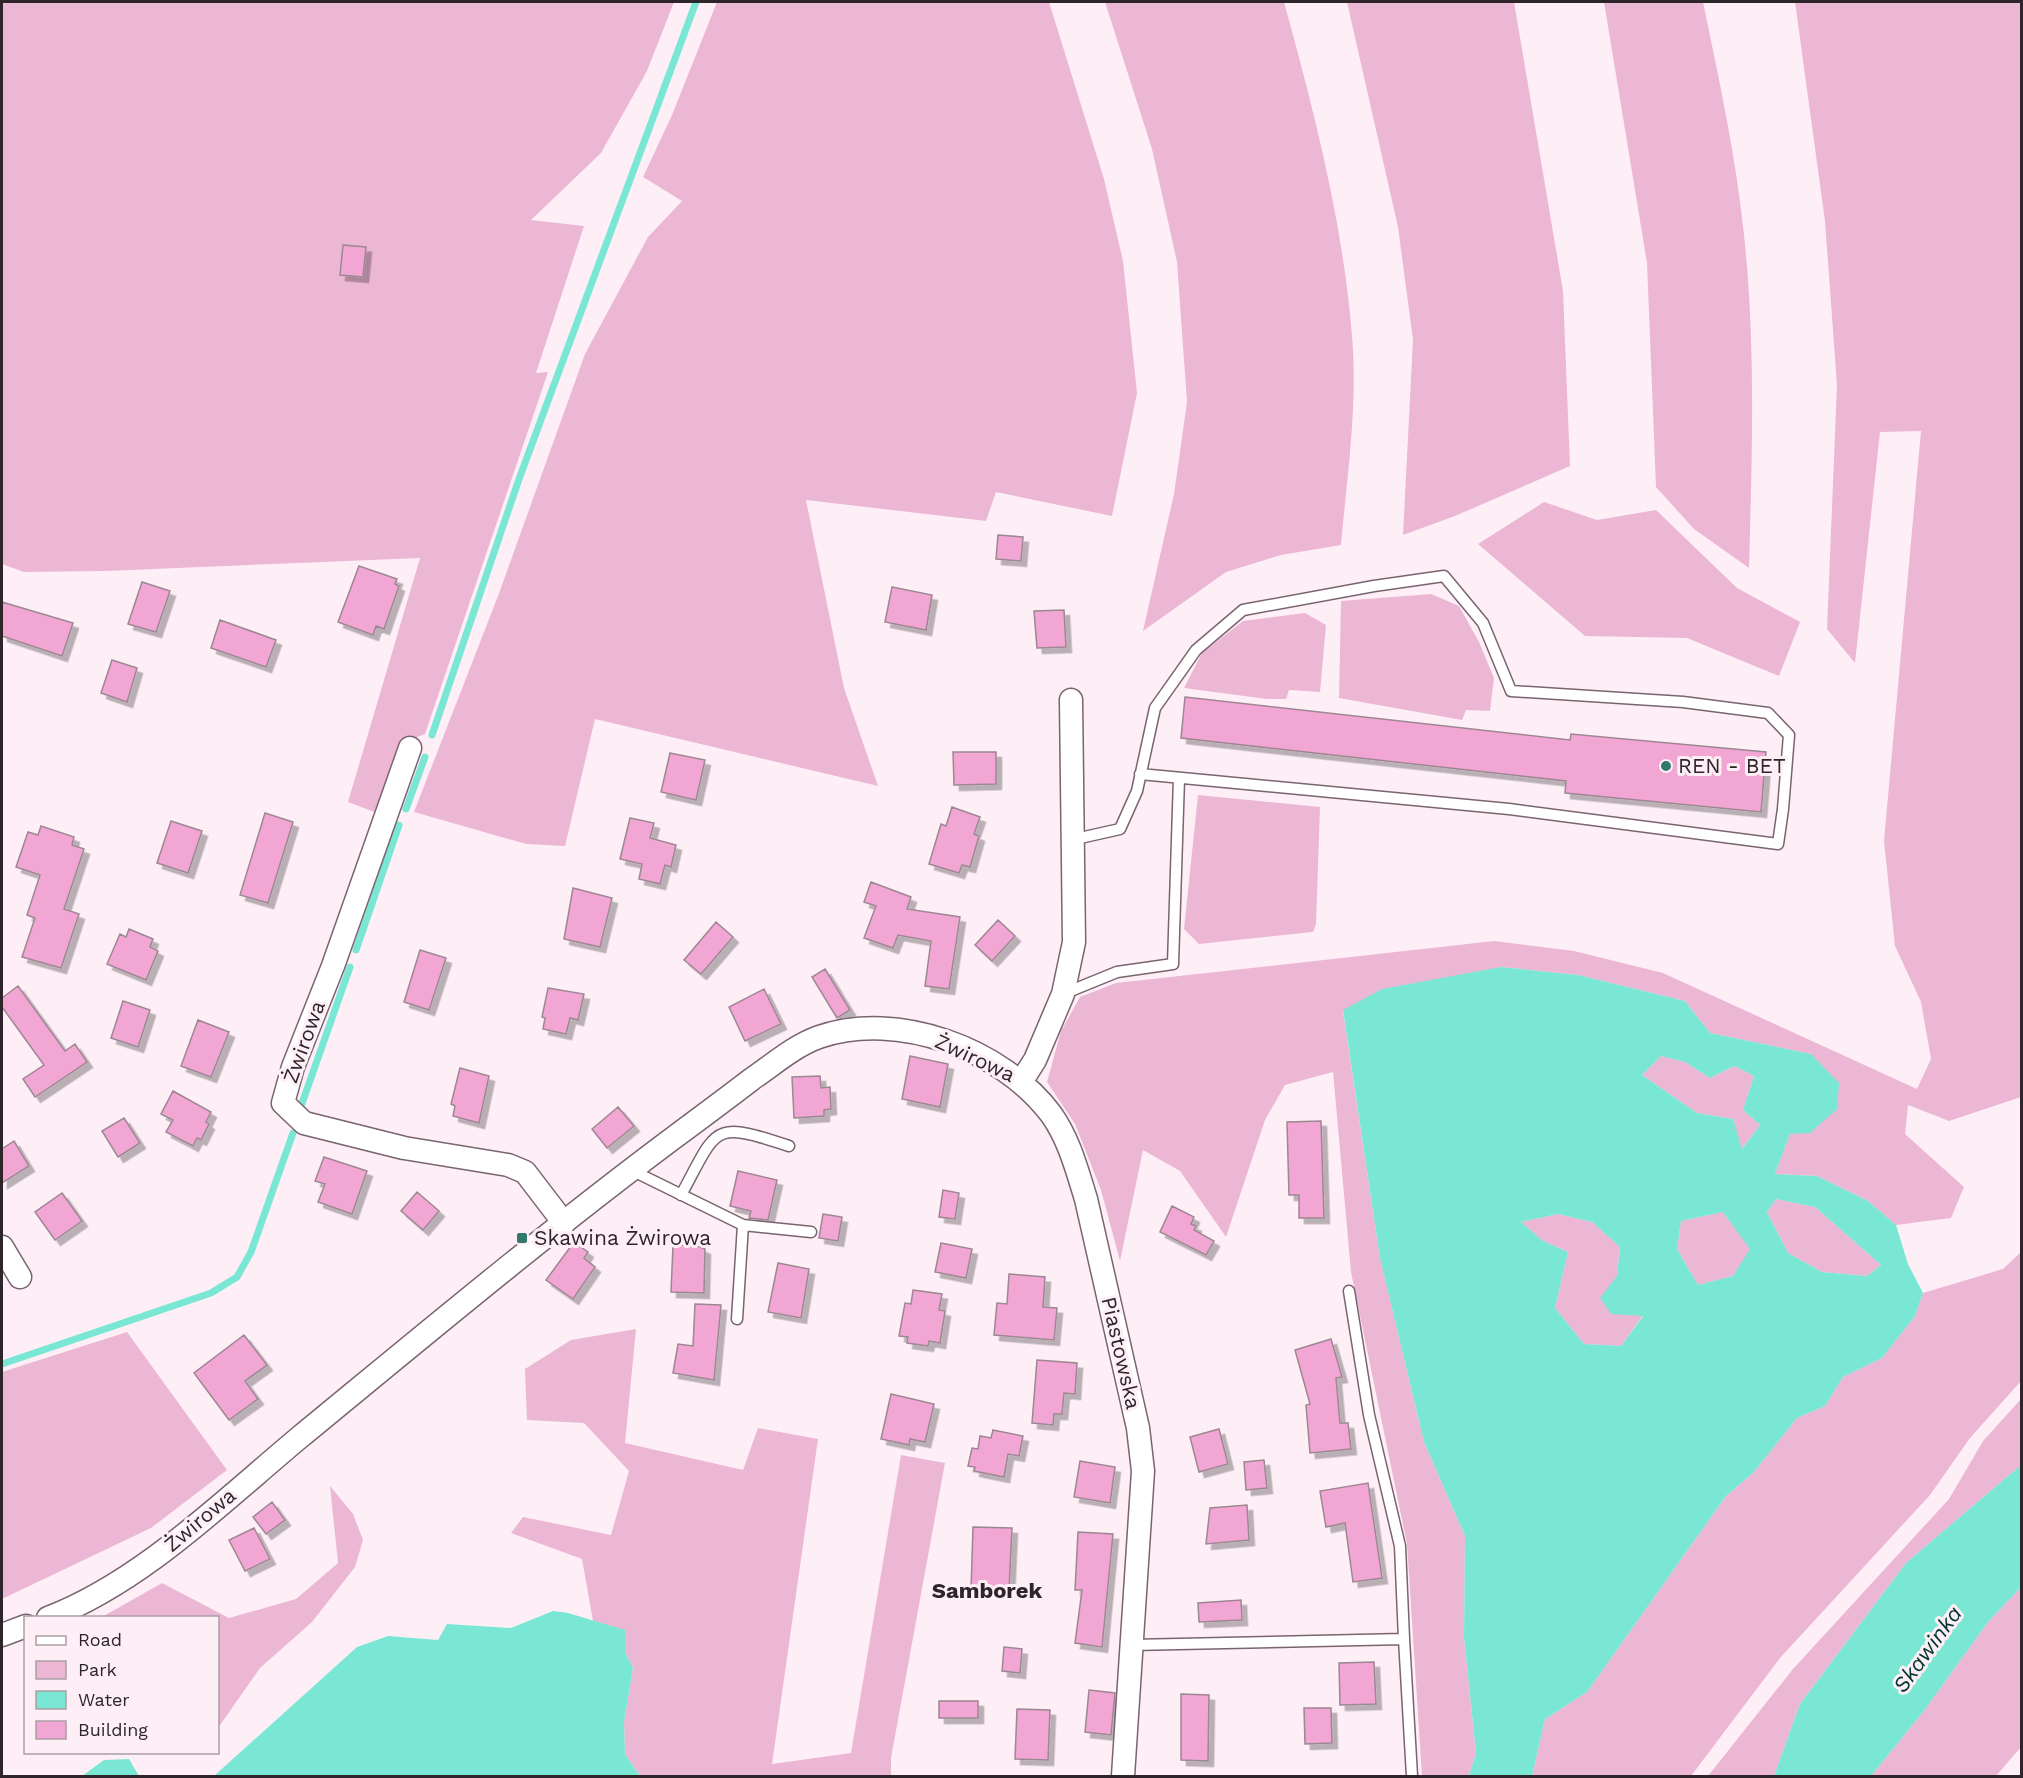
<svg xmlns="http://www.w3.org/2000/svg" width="2023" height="1778" viewBox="0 0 2023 1778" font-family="'Work Sans',sans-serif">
<defs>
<filter id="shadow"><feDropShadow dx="5.5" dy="5.5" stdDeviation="0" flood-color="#0004"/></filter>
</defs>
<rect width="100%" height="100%" fill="#feeff7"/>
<path fill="#ecb7d5" d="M 2,2 L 674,2 L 647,71 L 601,153 L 531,220 L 584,226 L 536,373 L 548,372 L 425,734 L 410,740 L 377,813 L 348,802 L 420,558 L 105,571 L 24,572 L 2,564 Z
M 717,2 L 1049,2 L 1104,179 L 1123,261 L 1137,393 L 1112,516 L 996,492 L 986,521 L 806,500 L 844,688 L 878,786 L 595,719 L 565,846 L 526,844 L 414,812 L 498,596 L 585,354 L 648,237 L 682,201 L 643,177 L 672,115 Z
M 1105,2 L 1284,2 C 1314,111 1343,223 1352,336 C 1358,406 1347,476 1341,545 L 1281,555 L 1226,572 L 1143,631 L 1174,494 L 1187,402 L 1177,262 L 1152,149 Z
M 1347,2 L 1514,2 L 1563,291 L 1570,466 L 1455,516 L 1403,535 L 1413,340 L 1398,227 Z
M 1604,2 L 1703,2 C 1719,79 1736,157 1744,235 C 1756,346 1752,457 1749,568 L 1694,529 L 1656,487 L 1647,263 Z
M 1795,2 L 2021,2 L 2021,1097 L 1949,1121 L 1908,1105 L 1905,1134 L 1964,1187 L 1951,1218 L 1896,1225 L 1868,1201 L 1817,1176 L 1775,1174 L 1790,1134 L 1811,1054 L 1710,1033 L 1685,1001 L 1578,975 L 1501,967 L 1343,1011 L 1380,1258 L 1424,1442 L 1465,1536 L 1464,1637 L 1476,1753 L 1469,1776 L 1422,1776 L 1407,1544 L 1351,1272 L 1333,1072 L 1285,1085 L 1265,1120 L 1226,1237 L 1180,1171 L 1143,1150 L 1120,1261 L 1101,1190 L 1075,1124 L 1047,1082 L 1061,1031 L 1080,997 L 1116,983 L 1494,941 L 1574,951 L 1663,973 L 1917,1089 L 1931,1059 L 1921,1002 L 1895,946 L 1884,841 L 1921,431 L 1880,432 L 1855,663 L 1827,629 L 1837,385 L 1825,221 Z
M 1544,502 L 1597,520 L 1656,510 L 1737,588 L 1800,622 L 1779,676 L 1687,638 L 1585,636 L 1478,544 Z
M 1431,594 L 1459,606 L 1479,642 L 1494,678 L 1490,711 L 1466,710 L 1462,720 L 1339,698 L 1341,601 Z
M 1305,613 L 1326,625 L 1320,692 L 1289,690 L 1286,699 L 1267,699 L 1184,688 L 1202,653 L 1243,621 Z
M 1198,795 L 1320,807 L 1316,924 L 1313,932 L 1199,944 L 1184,929 Z
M 1661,1056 L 1685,1062 L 1710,1078 L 1734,1066 L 1754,1076 L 1743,1110 L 1760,1125 L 1741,1150 L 1733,1119 L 1697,1113 L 1642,1075 Z
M 1776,1199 L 1815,1207 L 1881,1265 L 1867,1276 L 1822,1272 L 1788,1253 L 1767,1212 Z
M 1723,1212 L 1751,1249 L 1733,1276 L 1698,1285 L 1677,1249 L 1681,1221 Z
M 1558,1214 L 1592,1222 L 1620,1247 L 1617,1276 L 1643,1315 L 1621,1346 L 1584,1344 L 1555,1308 L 1568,1252 L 1543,1241 L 1521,1222 Z
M 2021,1252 L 2021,1381 L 1970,1438 L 1930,1495 L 1780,1658 L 1691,1776 L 1532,1776 L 1545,1719 L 1587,1692 L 1726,1496 L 1753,1473 L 1797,1418 L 1825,1406 L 1843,1377 L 1882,1358 L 1915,1316 L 1923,1293 L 2003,1269 Z
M 636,1329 L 625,1443 L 743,1470 L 758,1428 L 818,1439 L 772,1764 L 851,1753 L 901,1455 L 945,1463 L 891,1758 L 891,1776 L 640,1776 L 625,1754 L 624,1722 L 633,1668 L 625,1652 L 625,1631 L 593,1621 L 582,1559 L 511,1533 L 523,1517 L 611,1535 L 629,1471 L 584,1423 L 527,1420 L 525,1369 L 571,1340 Z
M 127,1332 L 227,1470 L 151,1528 L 2,1599 L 2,1372 Z
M 2021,1399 L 2021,1465 L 1906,1563 L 1800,1704 L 1774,1776 L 1708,1776 L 1793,1669 L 1949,1499 L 1983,1441 Z
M 330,1486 L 353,1514 L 363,1540 L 355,1567 L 312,1622 L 260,1668 L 218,1728 L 218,1618 L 102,1617 L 162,1583 L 229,1618 L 296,1599 L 338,1563 Z
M 2021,1587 L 2021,1747 L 1996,1776 L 1871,1776 L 1923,1712 L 1988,1622 Z"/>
<path fill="#79e7d3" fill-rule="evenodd" d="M 1501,967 L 1578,975 L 1685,1001 L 1710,1033 L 1811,1054 L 1839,1083 L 1837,1109 L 1810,1133 L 1790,1134 L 1775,1174 L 1817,1176 L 1868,1201 L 1896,1225 L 1908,1264 L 1923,1293 L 1915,1316 L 1882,1358 L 1843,1377 L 1825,1406 L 1797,1418 L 1753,1473 L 1726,1496 L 1587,1692 L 1545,1719 L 1532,1776 L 1469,1776 L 1476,1753 L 1464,1637 L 1465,1536 L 1424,1442 L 1380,1258 L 1343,1010 L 1382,989 ZM 1661,1056 L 1685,1062 L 1710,1078 L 1734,1066 L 1754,1076 L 1743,1110 L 1760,1125 L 1742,1149 L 1733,1119 L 1697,1113 L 1642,1075 ZM 1776,1199 L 1815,1207 L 1881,1265 L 1867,1276 L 1822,1272 L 1788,1253 L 1767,1212 ZM 1723,1212 L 1750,1249 L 1733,1276 L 1698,1285 L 1677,1249 L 1681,1221 ZM 1558,1214 L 1592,1222 L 1620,1247 L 1617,1276 L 1600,1298 L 1611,1314 L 1643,1316 L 1621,1346 L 1584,1344 L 1555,1308 L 1568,1252 L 1543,1241 L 1521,1222 Z
M 2021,1465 L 2021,1587 L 1988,1622 L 1923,1712 L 1871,1776 L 1774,1776 L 1800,1704 L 1906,1563 Z
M 553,1611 L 568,1613 L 625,1630 L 625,1652 L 633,1668 L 624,1722 L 625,1754 L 640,1776 L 214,1776 L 357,1647 L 388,1636 L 438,1640 L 447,1624 L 511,1628 Z
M 129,1759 L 139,1776 L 82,1776 L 104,1760 Z"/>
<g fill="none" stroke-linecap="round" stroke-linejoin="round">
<path stroke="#79e7d3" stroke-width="7" d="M 432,735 L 519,479 L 696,2
M 406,809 L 425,757
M 356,950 L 399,825
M 300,1109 L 350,967
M 2,1364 L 211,1293 L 237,1277 L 251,1252 L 293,1133"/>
</g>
<path fill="#f2a6d3" stroke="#9d8793" stroke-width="1.5" filter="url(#shadow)" d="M 343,245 L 366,247 L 363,277 L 340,275 Z
M 998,535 L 1023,537 L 1021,561 L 996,559 Z
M 359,566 L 397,579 L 395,584 L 399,586 L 384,629 L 376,626 L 373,635 L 338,622 Z
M 142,582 L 170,591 L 156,632 L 128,624 Z
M 892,587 L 932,595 L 926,630 L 885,622 Z
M 2,602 L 73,623 L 62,656 L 2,636 Z
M 1064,610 L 1066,647 L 1037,648 L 1034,611 Z
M 220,620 L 276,640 L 266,667 L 211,648 Z
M 112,660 L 137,668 L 127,702 L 101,693 Z
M 1185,697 L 1570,740 L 1571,734 L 1766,752 L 1761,812 L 1565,793 L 1566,781 L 1181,738 Z
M 953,752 L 996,752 L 996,784 L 954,785 Z
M 670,753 L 705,760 L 696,800 L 661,792 Z
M 952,807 L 980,817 L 974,834 L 979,836 L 970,867 L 962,865 L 959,873 L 929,864 L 941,824 L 946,826 Z
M 265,813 L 293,822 L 268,903 L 240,895 Z
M 630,818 L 654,823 L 650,838 L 676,845 L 671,867 L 665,865 L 660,884 L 639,879 L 642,864 L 620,859 Z
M 171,821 L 202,831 L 188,873 L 157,863 Z
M 41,826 L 74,837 L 72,845 L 84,849 L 64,909 L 79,914 L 61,968 L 22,957 L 35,918 L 27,915 L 40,875 L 16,867 L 28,832 L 38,835 Z
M 871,882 L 911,897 L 907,909 L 960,917 L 949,989 L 925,986 L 931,941 L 898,935 L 893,948 L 864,938 L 876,906 L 864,902 Z
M 573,888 L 612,898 L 600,947 L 564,939 Z
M 998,920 L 1015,936 L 992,961 L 975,945 Z
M 716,922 L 733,937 L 701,974 L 684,960 Z
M 129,929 L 153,939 L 150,947 L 158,951 L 146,980 L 107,964 L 120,934 L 126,937 Z
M 420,950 L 446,958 L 429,1010 L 404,1002 Z
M 825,969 L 850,1010 L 837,1018 L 812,977 Z
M 18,986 L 65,1051 L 75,1044 L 87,1062 L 35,1097 L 23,1079 L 44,1065 L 2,1007 L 2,998 Z
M 548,988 L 584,994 L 578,1020 L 570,1018 L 566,1034 L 543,1029 L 545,1018 L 542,1017 Z
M 764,989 L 781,1024 L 745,1041 L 729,1007 Z
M 123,1001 L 150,1010 L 138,1047 L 111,1038 Z
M 198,1020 L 229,1032 L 211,1077 L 181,1066 Z
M 910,1056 L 948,1064 L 940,1107 L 902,1099 Z
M 460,1068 L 489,1076 L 479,1123 L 453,1116 L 455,1106 L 451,1104 Z
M 820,1076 L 821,1088 L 830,1087 L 831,1109 L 824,1110 L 824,1116 L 794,1118 L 792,1077 Z
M 173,1091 L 211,1112 L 206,1122 L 209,1124 L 201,1140 L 197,1138 L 193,1146 L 166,1132 L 173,1120 L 161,1114 Z
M 618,1107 L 634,1126 L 607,1148 L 592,1129 Z
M 124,1118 L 140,1143 L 118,1157 L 102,1131 Z
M 1321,1121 L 1324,1218 L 1299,1218 L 1299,1195 L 1289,1195 L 1287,1122 Z
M 14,1141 L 29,1166 L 2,1183 L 2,1149 Z
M 324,1157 L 367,1171 L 352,1214 L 318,1202 L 325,1184 L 315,1181 Z
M 738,1171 L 777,1180 L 768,1220 L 749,1218 L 751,1211 L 730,1206 Z
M 943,1190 L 959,1193 L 955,1219 L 939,1217 Z
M 417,1192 L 439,1211 L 423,1230 L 401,1211 Z
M 62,1193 L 82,1221 L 55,1240 L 35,1212 Z
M 1172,1206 L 1194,1217 L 1191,1224 L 1196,1226 L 1194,1230 L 1214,1241 L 1206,1255 L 1160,1232 Z
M 823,1214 L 842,1217 L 838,1241 L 819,1238 Z
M 574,1242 L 588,1252 L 584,1258 L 595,1267 L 573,1299 L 546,1280 Z
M 941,1243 L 972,1249 L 966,1278 L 935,1272 Z
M 673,1245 L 695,1245 L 705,1249 L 704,1293 L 671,1292 Z
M 778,1263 L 809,1269 L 801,1318 L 768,1312 Z
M 1009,1274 L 1045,1277 L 1043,1307 L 1057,1308 L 1054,1340 L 994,1335 L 997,1303 L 1007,1304 Z
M 913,1290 L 942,1294 L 939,1310 L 945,1311 L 940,1343 L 929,1341 L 928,1346 L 907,1343 L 908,1337 L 899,1336 L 905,1303 L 911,1304 Z
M 695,1304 L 721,1305 L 714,1380 L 673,1373 L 678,1344 L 693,1346 Z
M 244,1335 L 267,1365 L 245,1381 L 258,1399 L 229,1420 L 194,1373 Z
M 1331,1339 L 1342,1377 L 1336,1378 L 1340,1423 L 1348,1423 L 1351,1449 L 1310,1453 L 1306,1405 L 1310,1404 L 1295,1350 Z
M 1037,1360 L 1077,1363 L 1075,1394 L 1064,1393 L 1062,1414 L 1054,1414 L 1053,1425 L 1032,1423 Z
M 891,1394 L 934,1404 L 925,1442 L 910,1439 L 909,1445 L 881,1439 Z
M 1219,1429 L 1228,1464 L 1199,1472 L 1190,1437 Z
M 993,1430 L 1023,1436 L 1019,1456 L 1008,1454 L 1004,1477 L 974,1471 L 975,1467 L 968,1466 L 972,1448 L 978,1449 L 980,1436 L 991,1438 Z
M 1264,1460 L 1267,1488 L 1246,1490 L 1244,1462 Z
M 1080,1461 L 1115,1467 L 1110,1503 L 1074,1497 Z
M 1368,1483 L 1382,1578 L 1353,1582 L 1345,1523 L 1326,1527 L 1320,1491 Z
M 272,1502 L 285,1520 L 266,1534 L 253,1517 Z
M 1247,1505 L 1249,1540 L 1206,1544 L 1210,1508 Z
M 973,1527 L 1012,1528 L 1009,1591 L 971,1589 Z
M 254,1528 L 270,1559 L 245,1571 L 229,1540 Z
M 1078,1532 L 1113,1534 L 1102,1647 L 1075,1643 L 1082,1590 L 1075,1590 Z
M 1241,1600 L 1242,1620 L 1199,1622 L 1198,1603 Z
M 1004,1647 L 1022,1649 L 1020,1673 L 1002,1671 Z
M 1374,1662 L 1376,1704 L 1340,1705 L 1339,1663 Z
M 1089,1690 L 1115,1693 L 1111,1735 L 1085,1732 Z
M 1181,1694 L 1209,1695 L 1208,1761 L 1181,1760 Z
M 939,1701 L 978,1701 L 978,1718 L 939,1718 Z
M 1304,1708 L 1331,1708 L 1332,1743 L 1305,1744 Z
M 1017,1709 L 1050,1710 L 1048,1760 L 1015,1759 Z"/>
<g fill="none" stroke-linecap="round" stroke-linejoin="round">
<defs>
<path id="service" d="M 1071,840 L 1120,829 L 1137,791 L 1155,708 L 1196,650 L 1243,610 L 1374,586 L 1444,576 L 1483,623 L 1511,691 L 1683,702 L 1768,713 L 1789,735 L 1783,809 L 1778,844 L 1509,809 L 1140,774
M 1063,994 L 1117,972 L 1173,964 L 1179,778
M 631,1170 L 743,1225 L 737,1319
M 681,1195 C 718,1127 711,1120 789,1146
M 743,1225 L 811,1232
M 1404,1639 L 1412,1776
M 1132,1645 L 1404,1639 L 1400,1546 L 1369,1415 L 1349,1291"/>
<path id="minor" d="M 410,748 L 333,966 L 293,1067 L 283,1103 L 304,1123 L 404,1148 L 508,1165 L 525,1172 L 564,1223
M 1021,1082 L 1035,1060 L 1063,994 L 1074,942 L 1071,700
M 2,1247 L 20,1277
M 48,1618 C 142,1582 223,1501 300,1437 C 423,1336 545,1234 672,1139 C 699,1119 726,1099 752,1079 C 774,1064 794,1046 819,1037 C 898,1010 1002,1049 1051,1114 C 1069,1139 1077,1170 1086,1199 L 1138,1428 L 1143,1471 L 1123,1776
M 2,1635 L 26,1626"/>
</defs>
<use href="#service" stroke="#796470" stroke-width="13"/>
<use href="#minor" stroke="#796470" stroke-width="25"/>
<use href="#service" stroke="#fff" stroke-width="10"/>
<use href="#minor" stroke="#fff" stroke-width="22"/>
</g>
<g fill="#33786c" stroke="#feeff7" stroke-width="2">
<circle cx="1666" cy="766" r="6"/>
<rect x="516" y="1232" width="12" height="12" rx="3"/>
</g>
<g text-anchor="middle" stroke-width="6" stroke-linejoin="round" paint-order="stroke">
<g font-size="21" fill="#2e252a" stroke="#feeff7" text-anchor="start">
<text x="1678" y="773">REN - BET</text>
<text x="534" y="1245">Skawina Żwirowa</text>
</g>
<g font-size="21" fill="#2e252a" stroke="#feeff7">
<text transform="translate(304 1042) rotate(-70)" y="7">Żwirowa</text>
<text transform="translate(975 1058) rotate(25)" y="7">Żwirowa</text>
<text transform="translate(1121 1353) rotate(77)" y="7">Piastowska</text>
<text transform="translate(200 1520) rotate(-40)" y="7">Żwirowa</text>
</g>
<g font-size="22" font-weight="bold" fill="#2e252a" stroke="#feeff7">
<text x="987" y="1598">Samborek</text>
</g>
<g font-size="22" font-style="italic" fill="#00342d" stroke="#feeff7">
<text transform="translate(1927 1649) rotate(-54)" y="8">Skawinka</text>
</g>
</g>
<rect width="2023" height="1778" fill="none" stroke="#2e252a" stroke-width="6"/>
<rect x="24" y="1616" width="195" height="138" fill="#feeff7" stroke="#ab9ea5" stroke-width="1.5"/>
<rect x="36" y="1636" width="30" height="9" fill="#ffffff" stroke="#ab9ea5" stroke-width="1.5"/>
<text x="78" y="1646" font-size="18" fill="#2e252a">Road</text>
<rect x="36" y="1661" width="30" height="18" fill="#ecb7d5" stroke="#ab9ea5" stroke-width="1.5"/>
<text x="78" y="1676" font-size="18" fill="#2e252a">Park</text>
<rect x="36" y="1691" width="30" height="18" fill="#79e7d3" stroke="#ab9ea5" stroke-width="1.5"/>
<text x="78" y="1706" font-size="18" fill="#2e252a">Water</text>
<rect x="36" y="1721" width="30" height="18" fill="#f2a6d3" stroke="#ab9ea5" stroke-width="1.5"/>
<text x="78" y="1736" font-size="18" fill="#2e252a">Building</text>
</svg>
